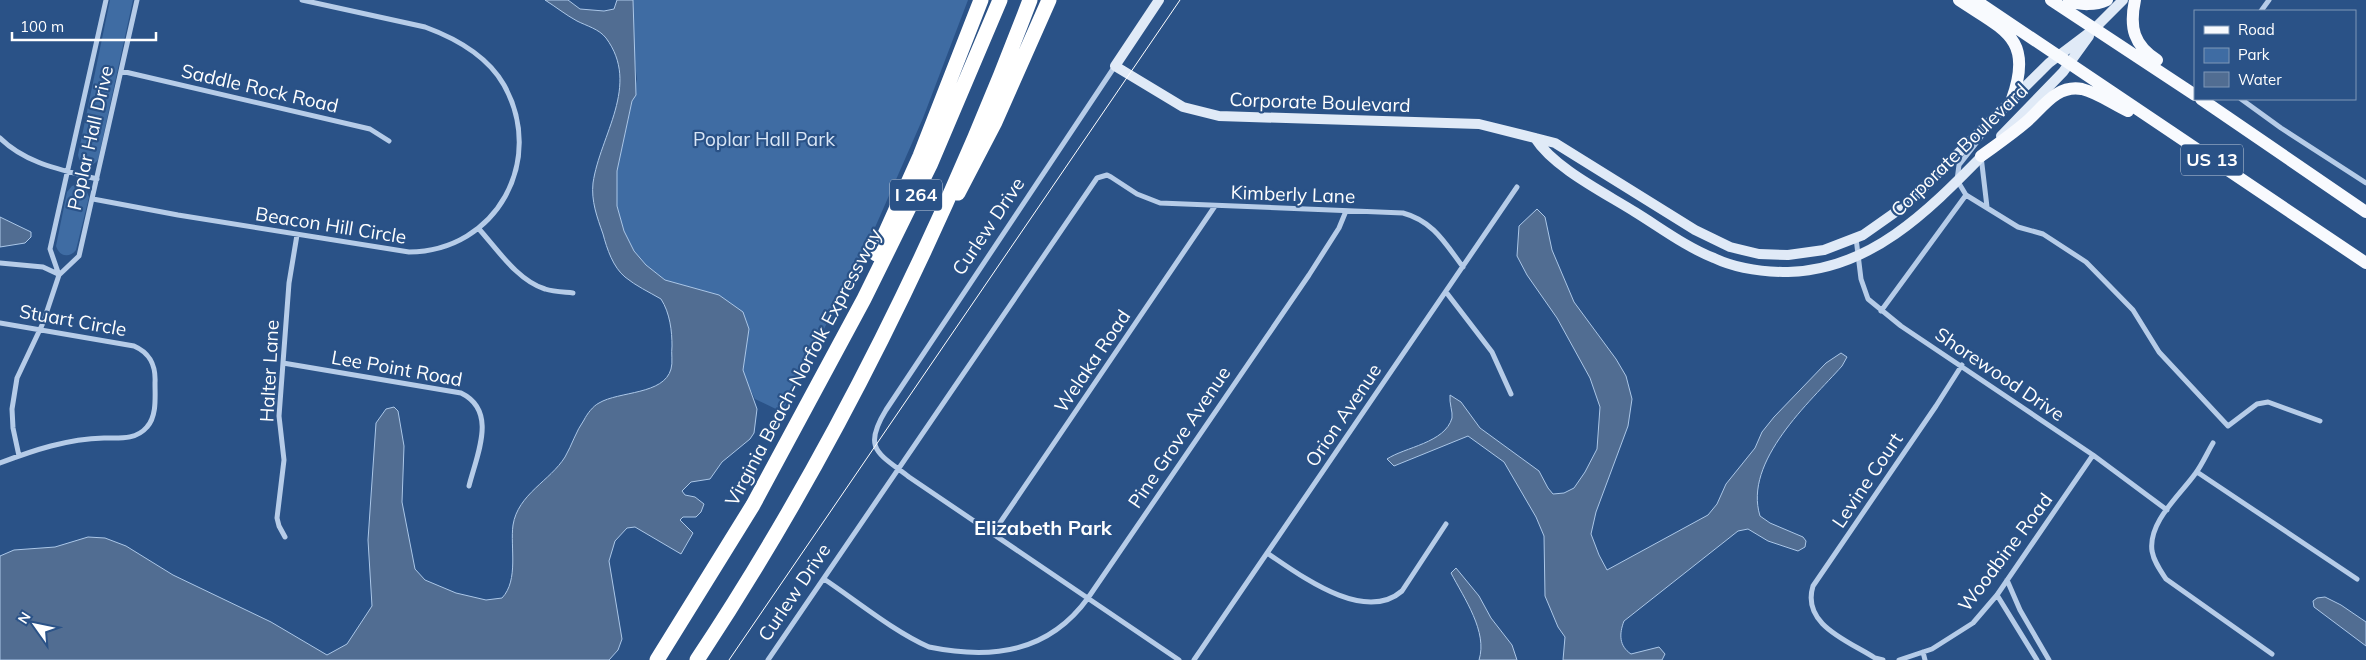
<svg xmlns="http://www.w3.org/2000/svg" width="2366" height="660" viewBox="0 0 2366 660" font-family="Mulish,sans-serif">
<rect width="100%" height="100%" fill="#2a5287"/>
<path fill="#3f6ca3" d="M 110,0 L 133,0 L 98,160 C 91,169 80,166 78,155 Z
M 633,0 L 968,0 L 923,118 L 873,232 L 782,412 L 755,399 L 746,380 L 743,370 L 749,329 L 719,295 L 665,280 L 646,265 L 634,251 L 624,231 L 617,206 L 617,171 L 637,79 L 634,55 Z
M 79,184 L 85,187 L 89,197 L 76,250 C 69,259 59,256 56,246 L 67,192 L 72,186 Z"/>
<path fill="#516d92" stroke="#abc7e8" d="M 545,0 L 568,0 L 580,9 L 604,11 L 614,9 L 617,0 L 633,0 L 636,95 L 632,101 L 617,171 L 617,206 L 624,231 L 634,251 L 646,265 L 665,280 L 719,295 L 743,312 L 749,329 L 743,370 L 757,409 L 754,433 L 750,439 L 722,462 L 710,479 L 691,482 L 682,491 L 685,495 L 695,497 L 704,504 L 701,512 L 696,517 L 683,517 L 680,520 L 693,533 L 681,554 L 635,527 L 627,528 L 615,541 L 609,561 L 622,639 L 618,650 L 609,660 L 0,660 L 0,556 L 14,550 L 55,547 L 88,537 L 105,538 L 126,546 L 173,575 L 271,622 L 327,655 L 347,644 L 372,606 L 368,540 L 376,423 L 386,409 L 394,407 L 398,411 L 404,446 L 402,502 L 415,569 L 425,580 L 456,593 L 486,600 L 502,598 C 519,580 510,547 513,525 C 518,494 550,481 565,457 C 572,445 576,431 584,420 C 587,414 593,406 599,403 C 619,391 664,395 671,369 C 673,363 671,353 672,346 C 672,331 670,313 661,299 C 649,292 636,286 625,277 C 613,267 607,249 603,234 C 597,217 591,201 593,183 C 600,135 641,85 606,38 C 599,29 587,26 577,21 C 566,15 556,7 545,0 Z
M 1537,209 L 1545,217 L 1552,250 L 1574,302 L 1616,359 L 1626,376 L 1632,399 L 1628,426 L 1596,512 L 1591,534 L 1599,555 L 1607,570 L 1708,515 L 1717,504 L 1726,484 L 1755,448 L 1762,432 L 1774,417 L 1826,363 L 1841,353 L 1847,357 L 1842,366 C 1810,402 1743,461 1760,516 L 1770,523 L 1803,537 L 1806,541 L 1805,547 L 1798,551 L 1768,541 L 1748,529 L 1738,531 L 1624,621 C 1619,634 1619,646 1631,654 L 1659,647 L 1665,654 L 1662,660 L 1563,660 L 1565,637 L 1558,627 L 1545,596 L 1544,536 L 1536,517 L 1504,462 L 1468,436 L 1394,466 L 1387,459 C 1405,447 1445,443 1452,418 C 1453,412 1449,403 1450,395 L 1461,402 L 1480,428 L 1539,471 L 1548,488 L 1553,494 L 1564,493 L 1574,488 L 1585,472 L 1597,449 L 1600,407 L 1590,378 L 1557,318 L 1527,275 L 1517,256 L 1519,226 Z
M 0,217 L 31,232 L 31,237 L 25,243 L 0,247 Z
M 1456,568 L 1479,596 L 1491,618 L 1512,645 L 1517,660 L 1479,660 C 1488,632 1464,598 1451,573 Z
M 2325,597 L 2341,605 L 2366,622 L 2366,646 L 2314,607 L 2313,601 L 2317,598 Z"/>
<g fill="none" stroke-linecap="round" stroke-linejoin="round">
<path stroke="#b6cce8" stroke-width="5" d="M 2261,11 L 2269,0
M 1115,66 L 886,410 C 862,449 878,453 909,477 L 1179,660
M 121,71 L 370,129 L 389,141
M 2241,99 L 2281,128 L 2366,183
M 1981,137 L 1959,165 L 1957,180 L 1966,195 L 2018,227 L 2043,234 L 2086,262 L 2133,310 L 2159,352 L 2228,426 L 2257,404 L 2268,402 L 2320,421
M 0,138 C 26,164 63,170 97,179
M 1981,156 L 1987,207
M 93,199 L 178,215 L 409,252 C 497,251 546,160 504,85 C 487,55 455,38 425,27 L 302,0
M 479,229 C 497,249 518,281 545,289 C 554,292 564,292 573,293
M 1856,238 L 1861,279 L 1868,299 L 1901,326 L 2093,455 L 2167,510
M 0,263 L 43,267 L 58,274
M 59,275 L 50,249 L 106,0
M 1446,292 L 1492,352 L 1511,394
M 1881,311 L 1966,195
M 0,323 L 134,346 C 150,353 156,365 155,383 C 155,397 157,416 147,427 C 136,440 120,438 104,438 C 67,439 34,450 0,463
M 283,363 L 461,393 C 498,411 477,454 469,486
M 2213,443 C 2207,453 2202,465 2195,474 C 2180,495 2148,522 2152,551 C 2154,562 2160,570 2166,579 L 2272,654
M 19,456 L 13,428 L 12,409 L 17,378 L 43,323 L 59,275 L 79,256 L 137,0
M 2197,472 L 2357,579
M 993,533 L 1215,206
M 285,537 L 279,526 L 277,518 L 284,460 L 279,416 L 289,283 L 297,235
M 1267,553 C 1300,575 1364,624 1402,591 L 1446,524
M 824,579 C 857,601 893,631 929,647 C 993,660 1049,652 1088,598 L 1309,275 L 1339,228 L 1346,211
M 2007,580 L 2020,610 L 2049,660
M 1997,595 L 2037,660
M 1923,652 L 1925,660
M 768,660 L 1097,178 L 1107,175 L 1111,177 L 1137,194 L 1160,203 L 1403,213 C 1433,221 1445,243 1463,267
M 1194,660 L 1517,187
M 1883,660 L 1875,658 C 1849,641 1801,625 1813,586 L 1936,406 L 1962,365
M 1899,660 L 1932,649 L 1973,623 L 1997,595 L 2093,455"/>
<path stroke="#e0eaf7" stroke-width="10" d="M 1159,0 L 1115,66 L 1183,107 L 1219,116 L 1479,124 L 1555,143 L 1695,230 L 1730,247 L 1759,254 L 1788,255 L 1824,250 L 1863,235 L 1907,204 L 2049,63 L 2094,29 L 2123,0
M 2001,136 L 2063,72 L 2089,36
M 1535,138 C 1554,168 1605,193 1635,212 C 1661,228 1686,247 1714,258 C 1737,269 1762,272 1788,272 C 1872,270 1930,209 1986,152"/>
<path stroke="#f8fafe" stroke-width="12" d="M 1959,0 C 2004,30 2034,38 2012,99
M 1975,0 L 2366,263
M 2051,0 L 2195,95
M 2069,0 C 2080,6 2096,5 2107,0
M 2135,0 C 2129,28 2134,45 2157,60
M 2201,99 L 2366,212
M 1981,156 C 1996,145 2011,135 2025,123 C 2042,109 2056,84 2082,89 C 2098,93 2113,104 2128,111"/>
<path stroke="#fff" stroke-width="15" d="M 958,193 L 995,122 L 1049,0
M 876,254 L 920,156 L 981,0
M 657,660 L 753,505 L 864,299 L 930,165 L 1000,0
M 697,660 C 831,458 944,227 1030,0"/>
<path stroke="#fff" stroke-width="1" d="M 729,660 L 1180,0"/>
</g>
<g text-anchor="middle" stroke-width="4.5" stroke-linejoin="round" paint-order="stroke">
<g fill="#2a5287" stroke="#bfcbdb" stroke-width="1">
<rect x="2181" y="144.5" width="62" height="31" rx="4"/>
<rect x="890" y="179.5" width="52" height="31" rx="4"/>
</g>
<g font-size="18" font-weight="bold" fill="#fff">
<text x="2212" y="166">US 13</text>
<text x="916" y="201">I 264</text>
</g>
<g font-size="19" fill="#fff" stroke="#2a5287">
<text transform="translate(260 88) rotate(13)" y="7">Saddle Rock Road</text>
<text transform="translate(1320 102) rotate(2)" y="7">Corporate Boulevard</text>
<text transform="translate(90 138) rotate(-77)" y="7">Poplar Hall Drive</text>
<text transform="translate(1959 150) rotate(-44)" y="7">Corporate Boulevard</text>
<text transform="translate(1293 194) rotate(2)" y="7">Kimberly Lane</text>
<text transform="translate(331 225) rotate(9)" y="7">Beacon Hill Circle</text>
<text transform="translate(988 226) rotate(-56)" y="7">Curlew Drive</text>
<text transform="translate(73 320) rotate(10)" y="7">Stuart Circle</text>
<text transform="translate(1092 361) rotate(-56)" y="7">Welaka Road</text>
<text transform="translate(803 367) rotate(-62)" y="7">Virginia Beach-Norfolk Expressway</text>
<text transform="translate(397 368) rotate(10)" y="7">Lee Point Road</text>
<text transform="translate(269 371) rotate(-87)" y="7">Halter Lane</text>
<text transform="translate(2000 374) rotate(34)" y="7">Shorewood Drive</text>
<text transform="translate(1343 415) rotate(-56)" y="7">Orion Avenue</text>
<text transform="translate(1179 437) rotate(-56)" y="7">Pine Grove Avenue</text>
<text transform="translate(1867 480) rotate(-56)" y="7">Levine Court</text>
<text transform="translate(2005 552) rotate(-53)" y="7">Woodbine Road</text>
<text transform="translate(794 592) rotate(-56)" y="7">Curlew Drive</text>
</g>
<g font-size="19" fill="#d9e6f6" stroke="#2a5287">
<text x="764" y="146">Poplar Hall Park</text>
</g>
<g font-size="20" font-weight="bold" fill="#fff" stroke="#2a5287">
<text x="1043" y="535">Elizabeth Park</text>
</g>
</g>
<rect x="2194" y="10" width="162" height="90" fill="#2a5287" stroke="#7f97b7"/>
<rect x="2204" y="26" width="25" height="8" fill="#f8fafe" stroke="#7f97b7"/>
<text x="2238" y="35" font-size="15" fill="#ffffff">Road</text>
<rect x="2204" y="48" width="25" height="15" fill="#3f6ca3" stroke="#7f97b7"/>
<text x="2238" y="60" font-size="15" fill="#ffffff">Park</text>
<rect x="2204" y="72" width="25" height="15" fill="#516d92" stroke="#7f97b7"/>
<text x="2238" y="85" font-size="15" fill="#ffffff">Water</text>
<g transform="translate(35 625) rotate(303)" stroke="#2a5287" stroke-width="4" paint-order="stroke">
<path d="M0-4L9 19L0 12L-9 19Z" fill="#ffffff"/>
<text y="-8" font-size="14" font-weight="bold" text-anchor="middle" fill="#ffffff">N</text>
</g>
<path d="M12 32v8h144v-8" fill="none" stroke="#ffffff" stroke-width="2.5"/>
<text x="20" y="32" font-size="15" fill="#ffffff" stroke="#2a5287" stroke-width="4" paint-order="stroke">100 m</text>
</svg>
